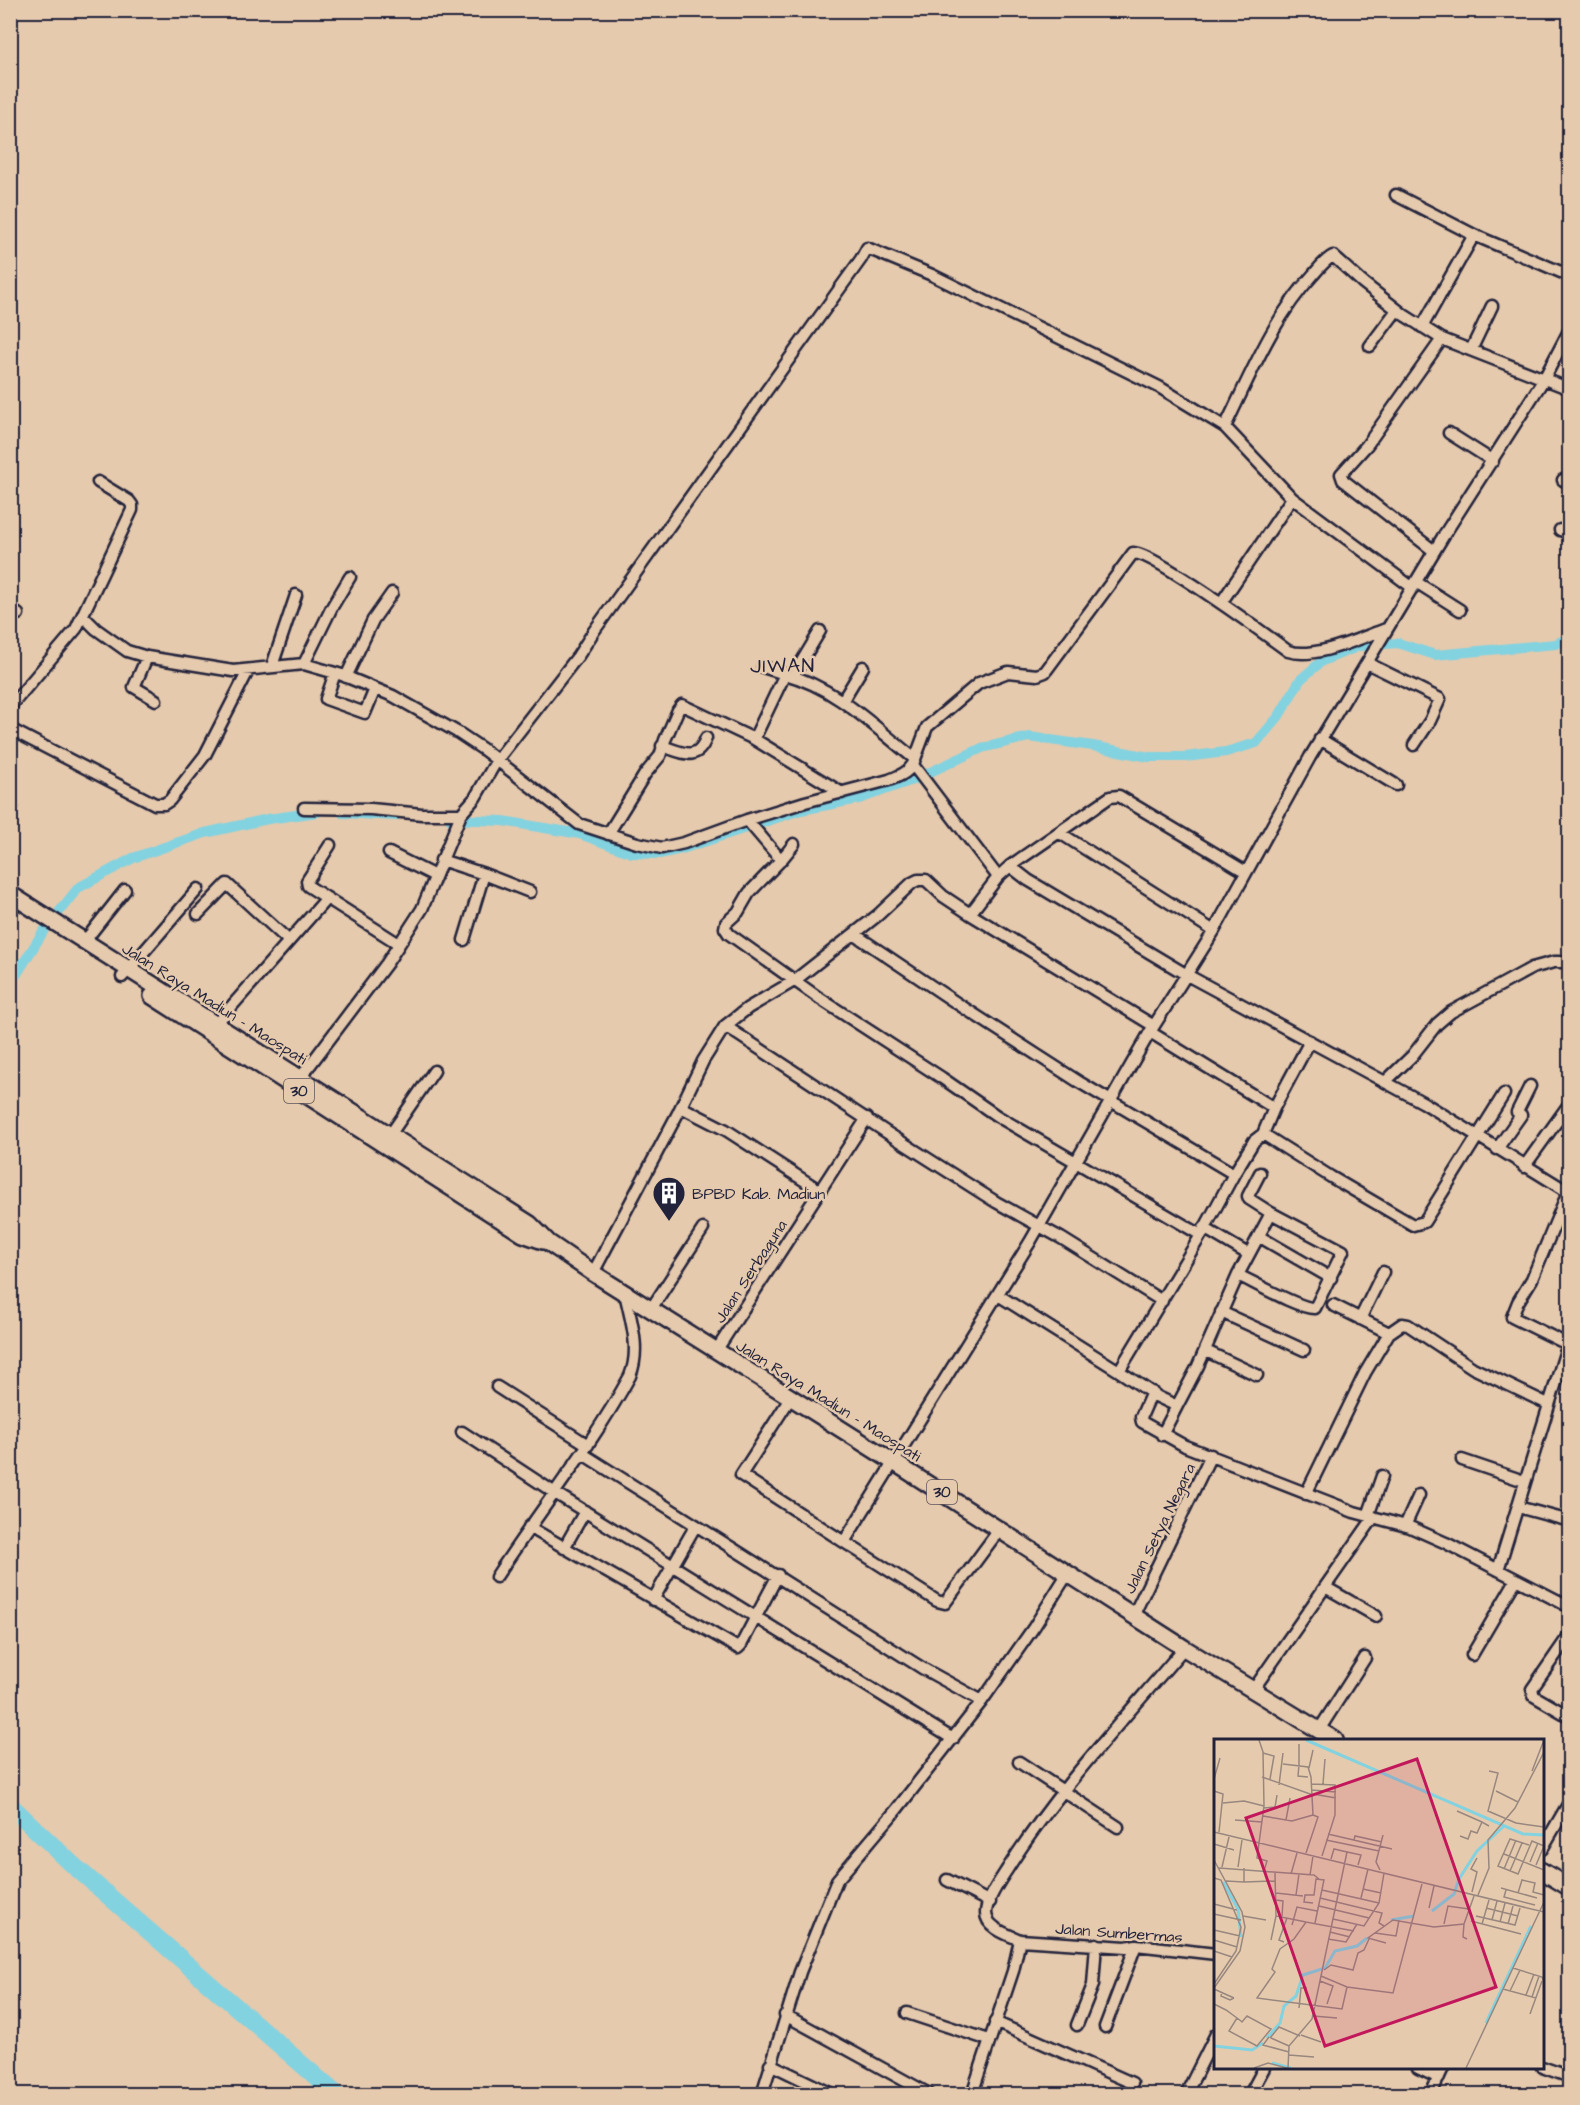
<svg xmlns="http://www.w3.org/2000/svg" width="1580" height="2105" viewBox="0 0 1580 2105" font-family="'Architects Daughter',sans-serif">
<rect width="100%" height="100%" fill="#e6caad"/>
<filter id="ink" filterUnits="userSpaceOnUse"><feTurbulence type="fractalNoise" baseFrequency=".0167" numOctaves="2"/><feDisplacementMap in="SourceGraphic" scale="12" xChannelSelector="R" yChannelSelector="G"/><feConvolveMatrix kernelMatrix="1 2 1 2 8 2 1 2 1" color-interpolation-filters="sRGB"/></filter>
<g filter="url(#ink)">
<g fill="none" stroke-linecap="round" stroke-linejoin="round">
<path stroke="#83d2e0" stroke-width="10" d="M 928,773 L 982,748 L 1029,737 L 1093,746 L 1149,757 L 1185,757 L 1226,752 L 1256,743 L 1279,716 L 1300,680 L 1322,661 L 1359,646 L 1398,643 L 1435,655 L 1556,644 L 1570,637
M 342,813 L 396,816
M 450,819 L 503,821 L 580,834 L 632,853 L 659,854 L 682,849 L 801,810 L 859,799 L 918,778
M 10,985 L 43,932 L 78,888 L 133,858 L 205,833 L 268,819 L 318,812"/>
<path stroke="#83d2e0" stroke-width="18" d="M 10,1805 L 73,1865 L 336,2094"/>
<defs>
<path id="minor" d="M 1396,195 L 1474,235 L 1570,276
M 1422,327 L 1474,235
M 1370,346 L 1397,310
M 1471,350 L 1492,306
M 1225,427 C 1251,374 1273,318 1313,275 C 1319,268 1325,260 1333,256 L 1362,282 L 1404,315 L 1442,339 L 1570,389
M 1449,433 L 1493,461
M 1563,480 L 1570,483
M 1560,530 L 1570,533
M 1434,551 L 1343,480 L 1341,474 L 1367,445 L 1442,339
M 1416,582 L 1460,610
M 1221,603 L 1292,498
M 10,609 L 18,614
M 83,616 L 96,629 L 127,651 L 147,657 L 233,671 L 304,664 L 342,675 L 393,696 L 457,732 L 484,750 L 579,824 L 637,843 L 662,848 L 684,843 L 747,820 L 805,802 L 889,780 C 900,776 912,771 915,759 C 873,726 837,688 785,674
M 147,657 L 134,687 L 156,700
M 1367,663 L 1440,699 L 1430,721 L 1414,745
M 304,664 L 332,607 L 350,577
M 272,666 L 296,595
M 335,673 L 326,699 L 365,713 L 375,689
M 793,676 L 820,631
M 346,677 L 373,620 L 392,593
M 843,700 L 863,667
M 10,707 L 76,629 L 132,510 L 132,505 L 129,501 L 98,482
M 10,729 L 155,804 L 164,804 L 170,800 L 205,755 L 248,671
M 754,739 L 785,674 L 763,667
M 1320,739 L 1396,785
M 662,746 C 682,752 697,763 706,738
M 915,759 L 927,727 L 979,683 L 1008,672 L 1037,675 L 1045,672 L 1133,553 C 1153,552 1265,634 1288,651 C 1314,660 1360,638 1386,629
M 913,765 L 998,877
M 304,808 L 371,809 L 422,814 L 461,814
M 10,809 L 12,807
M 747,820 L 781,860 L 749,893 L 738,912 L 726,923 L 725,928 L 729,934 L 819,998 L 942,1078 L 997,1116 L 1201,1235
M 1060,833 L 1214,931
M 608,834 L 645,774 L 660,756 L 665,740 L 678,710 L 682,705 L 754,739 L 842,793
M 330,845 L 307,881 L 308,886 L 399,944
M 389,853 L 435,876
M 441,860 L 484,874 L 530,892
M 781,860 L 794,844
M 1010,866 L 1028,880 L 1187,975 L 1385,1082 L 1412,1056 L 1437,1024 L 1451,1012 L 1532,968 L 1554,962 L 1570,962
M 198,914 L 227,884 L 289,941
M 970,914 L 998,877 L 1010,866 L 1110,797 L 1119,796 L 1246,872
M 854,934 L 955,1002 L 1079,1082 L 1234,1174
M 464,940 L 484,874
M 84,942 L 125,890
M 122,977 L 198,889
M 216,1024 L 327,898
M 725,1026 L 889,1134 L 996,1202 L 1061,1238 L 1162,1301
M 1150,1032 L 1274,1108
M 301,1077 L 387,963 L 422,909 L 461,814 L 475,798 L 497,760 L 578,656 L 594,631 L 861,259 L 867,248 L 932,275 L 1159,387 L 1225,427 L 1292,498 L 1413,588
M 1385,1082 L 1424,1103 L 1570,1193
M 681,1107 L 726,1130 L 819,1190
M 1263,1134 L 1331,1177 L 1413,1225 L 1424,1222 L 1504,1094
M 390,1135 L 434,1071
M 1497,1149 L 1521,1115 L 1517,1112 L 1530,1086
M 1524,1167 L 1570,1103
M 1271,1213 L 1343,1251 L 1315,1308 C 1302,1310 1253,1282 1238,1275 L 1198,1366 L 1177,1406 L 1158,1397 L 1119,1371 L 1201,1235 L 1234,1174 L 1254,1141 L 1263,1134 L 1274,1108 L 1310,1041
M 1204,1228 L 1248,1254
M 1260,1237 L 1331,1278
M 593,1273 L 678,1113 L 703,1061 L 725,1026 L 748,1008 L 794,981 L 878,915 L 912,883 L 918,880 L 926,880 L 943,896 L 970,914 L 1154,1026
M 1238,1275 L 1271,1213 L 1249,1199 L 1248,1196 L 1260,1173
M 998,1295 L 1119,1371
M 1333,1305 L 1389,1333 L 1402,1324 L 1408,1325 L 1473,1368 L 1548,1404
M 651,1309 L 703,1229
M 1221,1312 L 1304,1350
M 1360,1319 L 1383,1272
M 1567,1344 L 1512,1317 L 1518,1302 L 1532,1279 L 1568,1192
M 716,1351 L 867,1118
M 1206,1351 L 1257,1375
M 497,1387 L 588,1445
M 1152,1392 L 1141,1417 L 1142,1422 L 1185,1446 L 1354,1512 L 1410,1527 L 1446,1543 L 1570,1607
M 791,1397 L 741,1475 L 844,1542 L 1030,1242 L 1150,1032 L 1214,931 L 1310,757 L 1444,535 L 1544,379 L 1570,329
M 462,1432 L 555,1493 L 953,1739
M 1162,1435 L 1177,1406
M 583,1454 L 922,1668 L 982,1701
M 1462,1460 L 1524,1481
M 1306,1494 L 1365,1373 L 1389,1333
M 1518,1507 L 1570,1521
M 1368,1516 L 1382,1476
M 1405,1526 L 1419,1495
M 529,1527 L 738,1648 L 741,1645 L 778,1575
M 844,1542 L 937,1601 L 945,1603 L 999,1530
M 564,1548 L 585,1511
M 1498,1570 L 1570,1337
M 496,1577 C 540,1510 591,1447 630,1376 C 641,1349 631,1321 625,1293
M 1325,1587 L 1376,1616
M 653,1600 L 696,1525
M 1134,1614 L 1211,1455
M 1570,1634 L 1532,1689 L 1534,1696 L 1570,1717
M 1472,1655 L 1516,1580
M 1253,1690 L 1374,1517
M 1319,1730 L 1365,1658
M 1019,1762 L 1118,1827
M 1542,1849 L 1570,1801
M 947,1880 L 990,1902
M 1020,1940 L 1126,1947 L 1136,1945 L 1216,1954
M 907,2013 L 989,2040
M 785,2015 L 929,2094
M 995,2022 L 1132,2083
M 1077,2025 L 1093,1985 L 1096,1944
M 1105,2027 L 1136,1945
M 770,2064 L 832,2094
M 1542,2067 L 1570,2077
M 1418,2068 L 1439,2078
M 762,2094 L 800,1972 L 837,1880 L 897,1809 L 982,1701 L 1034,1627 L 1068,1573
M 972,2094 L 1013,1971 L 1020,1940 C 1009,1935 986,1928 986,1913 C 986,1900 1001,1879 1008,1868 C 1058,1789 1124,1719 1184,1648
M 1186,2094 L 1216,2034
M 1250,2094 L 1264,2068
M 1431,2094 L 1443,2068"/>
<path id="highway" d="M 10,894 L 530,1224 L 549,1243 L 593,1273 L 895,1463 L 1184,1648 L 1335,1740
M 152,996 L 523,1234 L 543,1241
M 1542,1871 L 1570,1888"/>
</defs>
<use href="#minor" stroke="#22223b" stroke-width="15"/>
<use href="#highway" stroke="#22223b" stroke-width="20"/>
<use href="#minor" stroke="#e6caad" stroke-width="10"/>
<use href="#highway" stroke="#e6caad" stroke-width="15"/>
</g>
</g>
<defs>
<symbol id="building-pin" viewBox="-11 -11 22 30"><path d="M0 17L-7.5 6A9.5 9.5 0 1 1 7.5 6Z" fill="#22223b" stroke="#e6caad"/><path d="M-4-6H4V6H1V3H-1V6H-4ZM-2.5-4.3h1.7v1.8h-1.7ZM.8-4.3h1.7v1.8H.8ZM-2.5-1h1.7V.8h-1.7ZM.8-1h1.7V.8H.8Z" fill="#fff"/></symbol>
</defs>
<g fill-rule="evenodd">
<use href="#building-pin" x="650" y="1174" width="38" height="52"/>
</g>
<g text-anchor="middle" stroke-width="5" stroke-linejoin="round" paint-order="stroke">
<g fill="#e6caad" stroke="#5d545d" stroke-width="1.5">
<rect x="284" y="1079" width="30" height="24" rx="4.5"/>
<rect x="927" y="1480" width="30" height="24" rx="4.5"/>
</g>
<g font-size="15" font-weight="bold" fill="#22223b">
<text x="299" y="1096">30</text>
<text x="942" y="1497">30</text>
</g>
<g font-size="16" fill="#22223b" stroke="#e6caad">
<text transform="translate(215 1003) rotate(32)" y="6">Jalan Raya Madiun - Maospati</text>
<text transform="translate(750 1271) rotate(-57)" y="6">Jalan Serbaguna</text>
<text transform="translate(829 1400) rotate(32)" y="6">Jalan Raya Madiun - Maospati</text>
<text transform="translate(1159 1528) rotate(-64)" y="6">Jalan Setya Negara</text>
<text transform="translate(1119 1932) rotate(4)" y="6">Jalan Sumbermas</text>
</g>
<g font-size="16" fill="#22223b" stroke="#e6caad" text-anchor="start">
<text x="692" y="1199">BPBD Kab. Madiun</text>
</g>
<g font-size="20" letter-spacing="1.5" fill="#22223b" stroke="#e6caad">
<text x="783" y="672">JIWAN</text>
</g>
</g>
<g transform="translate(1214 1739)">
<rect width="330" height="330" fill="#e6caad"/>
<path fill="none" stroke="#83d2e0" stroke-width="3" d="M 92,1 L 309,95 L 330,96M 9,143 L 24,170 L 27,198M 218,172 L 240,155 L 245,140 L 263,112 L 290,87M 177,181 L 200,177M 272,284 L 317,187M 53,299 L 66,284 L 70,267 L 82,257 L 89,236 L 111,229 L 121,212 L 143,207 L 153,199M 0,307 L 38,311 L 49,304M 58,324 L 77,329"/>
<path fill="none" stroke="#98877f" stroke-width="1.5" d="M 45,1 L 49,13 L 50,67 L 43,119 L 53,122 L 50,132M 85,5 L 85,26M 49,14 L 60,17 L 56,40M 69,25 L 94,28 L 97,38 L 99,76 L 104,78 L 92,114M 85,26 L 84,37 L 94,38M 95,29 L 99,11M 275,32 L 284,34 L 274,72 L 302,84 L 330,88M 318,32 L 330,1M 48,38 L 99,56M 0,40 L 6,19M 98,45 L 121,46 L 121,76 L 108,117M 109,45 L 111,20M 65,46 L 69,14M 98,51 L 122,53M 0,52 L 9,55 L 5,93M 282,52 L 304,63M 99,55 L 122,59M 9,64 L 30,62 L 50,67M 50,69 L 61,68 L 63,56M 243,72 L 268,83M 49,77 L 78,82 L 99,76M 21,81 L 48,83M 72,81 L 76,59M 0,93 L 330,173M 114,95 L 178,110M 246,97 L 254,100 L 257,92 L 263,94 L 268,83 L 275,87M 112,101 L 165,112M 140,101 L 141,97 L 168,103M 0,105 L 20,111M 315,106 L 296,100 L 284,127 L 304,135 L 318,102 L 330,107M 290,115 L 330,131M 117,120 L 120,110 L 133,113M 0,121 L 28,173 L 31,188 L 26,212 L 0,249M 316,123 L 324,104M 322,126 L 330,107M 8,128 L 15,98M 24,128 L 28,101M 5,129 L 100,136 L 105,140M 290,130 L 302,101M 166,131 L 162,123 L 169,96M 296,132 L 308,104M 61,134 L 62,177 L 92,183M 77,135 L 83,114M 96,136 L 99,117M 0,139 L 7,141 L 27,188 L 22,212 L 0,245M 12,142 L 30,143 L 30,129M 30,143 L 61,142M 287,149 L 323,159M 149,150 L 167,154M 108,151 L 165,164M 292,151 L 290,158 L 321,166M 258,153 L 263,133 L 257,130 L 263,119M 62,154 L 89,157M 304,154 L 308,141 L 321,144 L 319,153 L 330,156M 82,156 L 85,135M 264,156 L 275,129 L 274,101 L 301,69 L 330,13M 106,159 L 168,174 L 165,184 L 170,187M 147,159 L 154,130M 62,161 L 69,162 L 68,177M 99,164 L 90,163 L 91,156 L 100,156 L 102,140 L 110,141 L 101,184M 0,165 L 23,171M 105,167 L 155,179M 215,169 L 220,147M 272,169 L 304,177M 0,175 L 27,181M 29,177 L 52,181M 262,177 L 301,186 L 306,169M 119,180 L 150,187 L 165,164 L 170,134M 278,181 L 283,162M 257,182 L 307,195M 286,183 L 291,164M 230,185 L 234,167 L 255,170M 268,185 L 275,161M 294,185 L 299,167M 78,186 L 83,168 L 103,172M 0,191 L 26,197M 116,193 L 136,198M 161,194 L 182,197 L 185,181M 114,200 L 132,203 L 143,185M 253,200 L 249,198 L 250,185 L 260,157M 0,201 L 23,208M 57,201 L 62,177M 70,203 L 65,201 L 73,179M 172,204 L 154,199 L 179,181 L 220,188 L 250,185M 0,212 L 18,218M 299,229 L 328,238 L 330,243M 110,231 L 117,226 L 139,231 L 144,214 L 150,211 L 155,200M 107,237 L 133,248 L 179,254 L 208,145M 106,242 L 119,247 L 113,265M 133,248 L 128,270 L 43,259 L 61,233 L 58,230 L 66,210 L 80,200 L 92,183 L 140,192M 0,250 L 20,259M 289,250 L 322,259M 296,252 L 306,231M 8,253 L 7,257 L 16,261 L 20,259M 312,256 L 320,235M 318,258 L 325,237M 0,265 L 12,271 L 23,279 L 27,282 L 28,283 L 33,277 L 57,290 L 43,307 L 15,292 L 23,279M 85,269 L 87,249 L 93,249M 316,275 L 328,242M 99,277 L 123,279M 87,296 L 107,303M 55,298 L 49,306 L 75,313M 56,299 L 65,288 L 86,297M 57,299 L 75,307M 75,316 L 100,318M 40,329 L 54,324 L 73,329M 74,329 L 75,307 L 98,280 L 133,113 L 147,116 L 144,126M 252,329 L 330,163"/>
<path fill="#c2185b" fill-opacity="0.15" stroke="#c2185b" stroke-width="3" d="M 203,20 L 282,248 L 111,307 L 32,79 Z"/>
<rect width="330" height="330" fill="none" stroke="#22223b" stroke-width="3"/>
</g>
<rect width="1580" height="2105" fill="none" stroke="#e6caad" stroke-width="36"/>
<rect x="18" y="18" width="1544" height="2069" fill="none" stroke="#22223b" stroke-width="2" filter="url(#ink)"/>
</svg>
